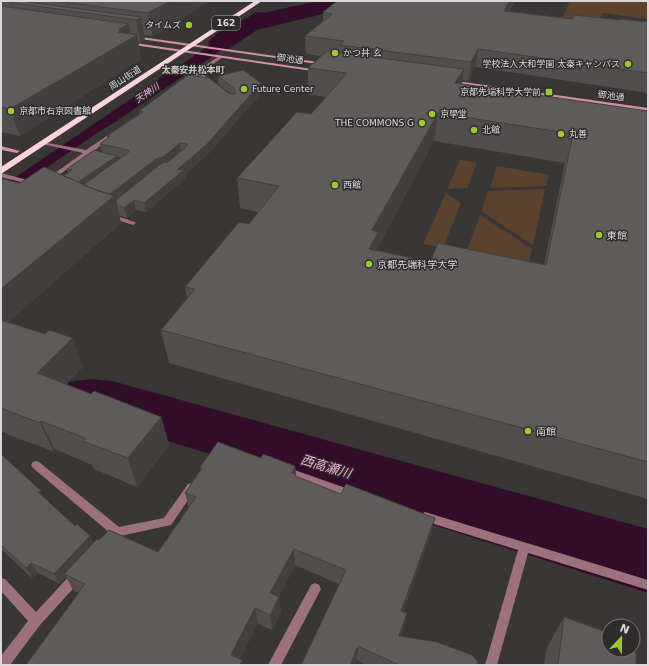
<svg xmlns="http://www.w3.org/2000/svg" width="649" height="666" viewBox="0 0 649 666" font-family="'DejaVu Sans','Noto Sans JP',sans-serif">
<rect width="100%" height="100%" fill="#393636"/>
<path fill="#5b422c" d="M 570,1 L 648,1 L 648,19 L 602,13 L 596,28 L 559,24 Z
M 460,160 L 477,163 L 467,188 L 447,189 Z
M 497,166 L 549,175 L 546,186 L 490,188 Z
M 545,189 L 533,245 L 481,211 L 488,191 Z
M 446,193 L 461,203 L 443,248 L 423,244 Z
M 480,215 L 532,249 L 528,266 L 466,253 Z"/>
<path fill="#320d29" d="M 259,12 L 278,14 L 287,18 L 269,24 L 265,23 L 254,26 L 203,63 L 173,83 L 112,124 L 100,131 L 1,199 L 1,187 L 159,80 L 158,79 L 176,66 L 183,66 L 184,63 L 235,27 L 245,22 L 243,21 L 254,13 Z"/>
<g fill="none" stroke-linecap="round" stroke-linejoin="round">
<path fill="#320d29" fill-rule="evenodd" d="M 319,1 L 359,1 L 356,6 L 257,30 L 230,48 L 221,51 L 212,48 L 208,43 C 227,16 288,8 319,1 Z
M 90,379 L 112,381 L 648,529 L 648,593 L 112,423 L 90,421 L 1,434 L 1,392 Z"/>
<path fill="#9c707d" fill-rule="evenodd" d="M 196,72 L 200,72 L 214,83 L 210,84 L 196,74 Z
M 36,461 L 39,462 L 119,527 L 164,518 L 188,484 L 192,483 L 196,484 L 197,487 L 171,525 L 120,536 L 114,543 L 110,545 L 106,543 L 105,540 L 110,533 L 33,468 L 31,465 L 33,462 Z
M 286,467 L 357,492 L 358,495 L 357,498 L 353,499 L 283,474 L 281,471 L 283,468 Z
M 425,512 L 648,580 L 648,590 L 528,553 L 497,665 L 485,665 L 518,550 L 421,520 L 420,517 L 421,514 Z
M 76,572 L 80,573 L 82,577 L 80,581 L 40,625 L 10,665 L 1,665 L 1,656 L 28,621 L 1,591 L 1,578 L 5,579 L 36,612 L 72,573 Z
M 315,583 L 319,585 L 321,589 L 281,665 L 268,665 L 311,585 Z"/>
<path fill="#9c707d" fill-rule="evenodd" d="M 219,56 L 223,57 L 187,83 L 183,83 L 183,81 Z
M 117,129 L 120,131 L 119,132 L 92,152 L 92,154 L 88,154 L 52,180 L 48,180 L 48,178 L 83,153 L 42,144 L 42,142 L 86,150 Z
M 1,173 L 35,182 L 36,183 L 33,185 L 1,177 Z
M 110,214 L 135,222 L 136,223 L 133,225 L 108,217 L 107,216 Z"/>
<path fill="#d58ea3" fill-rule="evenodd" d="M 134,36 L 325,63 L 327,64 L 325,65 L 133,38 Z
M 128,42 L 319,70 L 321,71 L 319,72 L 127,44 L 126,43 Z
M 449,80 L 648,108 L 648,112 L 451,82 L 449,82 Z
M 1,146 L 20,151 L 17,153 L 1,150 Z"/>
<path fill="#ffd2de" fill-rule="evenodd" d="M 255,1 L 262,1 L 1,174 L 1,167 Z"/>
</g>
<path fill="#524e4d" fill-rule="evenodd" d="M 1,1 L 212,1 L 198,7 L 199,8 L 152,36 L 144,35 L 145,40 L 141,43 L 138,42 L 141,59 L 20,136 L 1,132 Z
M 515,1 L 510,11 L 572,19 L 620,20 L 648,22 L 648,93 L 476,67 L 468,81 L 462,80 L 461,84 L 648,111 L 648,499 L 169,363 L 161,330 L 187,299 L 185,287 L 249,224 L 258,212 L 240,208 L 237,178 L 311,114 L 326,97 L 308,94 L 308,68 L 321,56 L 306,54 L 305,36 L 323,21 L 323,12 ZM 434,141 L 565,163 L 544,265 L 430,262 L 377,250 L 377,249 Z
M 218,76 L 262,92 L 208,154 L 186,174 L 186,178 L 146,212 L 136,210 L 127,218 L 119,215 L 121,223 L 8,322 L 83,367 L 66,385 L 91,394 L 161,417 L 169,445 L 137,487 L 94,469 L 92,465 L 55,449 L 53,451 L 1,432 L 1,181 L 20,183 L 64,176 L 68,173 L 67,169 L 102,152 L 100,144 L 108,138 L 107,136 L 139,114 L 139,111 L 231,94 L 218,84 ZM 117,156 L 122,158 L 118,160 Z
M 1,454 L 45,498 L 93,543 L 99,540 L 158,552 L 189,508 L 185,493 L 201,470 L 200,467 L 261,458 L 295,466 L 296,476 L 431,534 L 403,612 L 404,628 L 401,636 L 477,665 L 366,665 L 357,660 L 339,584 L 295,565 L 279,596 L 281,612 L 272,630 L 258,624 L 79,593 L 73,590 L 66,577 L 60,584 L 38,573 L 32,578 L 1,549 Z
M 564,617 L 636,665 L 544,665 L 547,647 Z"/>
<path fill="#42403f" d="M 28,1 L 38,1 L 39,6 L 30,5 Z
M 170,1 L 212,1 L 198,7 L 199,8 L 152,36 L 148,13 Z
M 509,1 L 515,1 L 501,27 L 504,11 Z
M 141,17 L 145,40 L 141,43 L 136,20 Z
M 129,24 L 132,38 L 137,35 L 141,59 L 20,136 L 10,109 L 119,29 Z
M 478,49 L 476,67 L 468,81 L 471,62 Z
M 464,69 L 460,96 L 455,83 Z
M 261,83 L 262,92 L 208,154 L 186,174 L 186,178 L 146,212 L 144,203 L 177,170 Z
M 438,113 L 434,141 L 377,249 L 376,263 L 369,249 L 372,230 Z
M 180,143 L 181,152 L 116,201 L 121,223 L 1,329 L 1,289 L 102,201 L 156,159 Z
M 117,156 L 118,163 L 79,190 L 70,188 Z
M 134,200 L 136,210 L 127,218 L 124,208 Z
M 73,338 L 83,367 L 50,402 L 37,373 Z
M 161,417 L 169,445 L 137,487 L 128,458 Z
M 41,421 L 55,449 L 53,451 L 40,423 Z
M 295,466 L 296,474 L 296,491 L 292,473 Z
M 41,491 L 46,501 L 38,492 Z
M 435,518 L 431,534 L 398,626 L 401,611 Z
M 90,536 L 95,546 L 64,574 L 66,577 L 60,584 L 54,574 Z
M 294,549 L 295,565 L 272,608 L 270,593 Z
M 31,563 L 38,573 L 32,578 L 26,568 Z
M 279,597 L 281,612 L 272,630 L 270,615 Z
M 255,608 L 258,624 L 237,665 L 231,655 Z
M 407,613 L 404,628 L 396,651 L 399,636 Z
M 358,646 L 357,660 L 355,665 L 350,665 Z
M 242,660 L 243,665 L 240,665 Z"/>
<path fill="#5f5b5a" stroke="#42403f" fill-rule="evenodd" d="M 1,1 L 20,1 L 141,17 L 136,20 Z
M 57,1 L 170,1 L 148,13 Z
M 337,1 L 509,1 L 504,11 L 572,19 L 574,15 L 620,20 L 620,19 L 648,22 L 648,73 L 478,49 L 471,62 L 340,45 L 344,41 L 305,36 L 332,14 L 323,12 Z
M 1,6 L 129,24 L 119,29 L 122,30 L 118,32 L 137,35 L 10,109 L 1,107 Z
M 327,51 L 464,69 L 455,83 L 648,111 L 648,462 L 161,330 L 195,289 L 185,287 L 239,222 L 249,224 L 279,186 L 237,178 L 297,112 L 311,114 L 347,73 L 308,68 ZM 438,113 L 573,134 L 546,265 L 438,243 L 430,262 L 369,249 L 378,232 L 372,230 Z
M 243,70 L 261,83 L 207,144 L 177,170 L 185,169 L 144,203 L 134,200 L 124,208 L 117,205 L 116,200 L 162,163 L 168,162 L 187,146 L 187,144 L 180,143 L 163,157 L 156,159 L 110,194 L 96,190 L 83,185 L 129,152 L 128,150 L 100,144 L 110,136 L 107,136 L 143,112 L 139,111 L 188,75 L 209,78 L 230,94 L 235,94 L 235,89 L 218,76 Z
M 94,150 L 117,156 L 78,182 L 64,176 L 72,170 L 67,169 Z
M 44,167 L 96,190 L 114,196 L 1,289 L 1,181 L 3,179 L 20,183 Z
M 1,320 L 45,334 L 49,330 L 73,338 L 37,373 L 91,394 L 94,391 L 161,417 L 128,458 L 82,441 L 85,438 L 41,421 L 40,423 L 1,408 Z
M 218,442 L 261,458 L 263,454 L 284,462 L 295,466 L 292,473 L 296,474 L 295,476 L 341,494 L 346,484 L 435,518 L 401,611 L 407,613 L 399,636 L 437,642 L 472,655 L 478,662 L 477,665 L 399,665 L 358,646 L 350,665 L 301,665 L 346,570 L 294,549 L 270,593 L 279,597 L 270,615 L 255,608 L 231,655 L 242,660 L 240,665 L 26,665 L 85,584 L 64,574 L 97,539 L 99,540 L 109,530 L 158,552 L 196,497 L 185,493 L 202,468 L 200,467 Z
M 1,454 L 41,491 L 38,492 L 75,526 L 77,524 L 90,536 L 54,574 L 31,563 L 26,568 L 1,545 Z
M 564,617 L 609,633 L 609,650 L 626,650 L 636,653 L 636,665 L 558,665 Z"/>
<g fill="#9fca2e" stroke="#2f2c2c" stroke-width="1.5">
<circle cx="189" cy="25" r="4"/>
<circle cx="335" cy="53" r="4"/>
<circle cx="628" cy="64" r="4"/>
<circle cx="244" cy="89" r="4"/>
<rect x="545" y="88" width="8" height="8" rx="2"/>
<circle cx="11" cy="111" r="4"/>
<circle cx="432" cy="114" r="4"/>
<circle cx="422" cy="123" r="4"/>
<circle cx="474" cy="130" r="4"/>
<circle cx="561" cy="134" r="4"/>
<circle cx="335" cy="185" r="4"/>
<circle cx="599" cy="235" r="4"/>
<circle cx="369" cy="264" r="4"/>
<circle cx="528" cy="431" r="4"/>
</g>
<g text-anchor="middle" stroke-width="3" stroke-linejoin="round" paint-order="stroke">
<rect fill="#2f2c2c" stroke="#a7a4a4" stroke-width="1" x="212" y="16" width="28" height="14" rx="3"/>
<g font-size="9" font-weight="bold" fill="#dad8d8">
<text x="226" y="26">162</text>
</g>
<g font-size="9" fill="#dad8d8" stroke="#2f2c2c" text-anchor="start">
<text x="181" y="28" text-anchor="end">タイムズ</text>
<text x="343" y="56">かつ丼 玄</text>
<text x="620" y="67" text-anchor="end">学校法人大和学園 太秦キャンパス</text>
<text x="252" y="92">Future Center</text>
<text x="541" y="95" text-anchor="end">京都先端科学大学前</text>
<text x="19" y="114">京都市右京図書館</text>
<text x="440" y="117">京學堂</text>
<text x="414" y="126" text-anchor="end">THE COMMONS G</text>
<text x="482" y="133">北館</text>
<text x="569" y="137">丸善</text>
<text x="343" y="188">西館</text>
</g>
<g font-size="9" fill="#dad8d8" stroke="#2f2c2c">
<text transform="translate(290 59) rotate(8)" y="3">御池通</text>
<text transform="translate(125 78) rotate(-33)" y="3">周山街道</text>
<text transform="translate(611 96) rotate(8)" y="3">御池通</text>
</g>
<g font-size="9" font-weight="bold" fill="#cac6c5" stroke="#2f2c2c">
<text x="193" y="73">太秦安井松本町</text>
</g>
<g font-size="9" font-style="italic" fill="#f1abda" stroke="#2f2c2c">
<text transform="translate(147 93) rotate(-34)" y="3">天神川</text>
</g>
<g font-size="10" fill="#dad8d8" stroke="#2f2c2c" text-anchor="start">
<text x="607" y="239">東館</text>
<text x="377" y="268">京都先端科学大学</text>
<text x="536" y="435">南館</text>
</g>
<g font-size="13" font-style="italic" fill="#f1abda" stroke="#2f2c2c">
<text transform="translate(326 466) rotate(17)" y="5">西高瀬川</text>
</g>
</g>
<rect width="649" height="666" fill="none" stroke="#dad8d8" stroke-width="4"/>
<g transform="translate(621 638) rotate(22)"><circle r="19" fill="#2f2c2c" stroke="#737171"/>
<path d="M0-3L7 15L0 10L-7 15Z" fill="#9fca2e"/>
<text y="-6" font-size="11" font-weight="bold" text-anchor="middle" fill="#dad8d8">N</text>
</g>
</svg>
